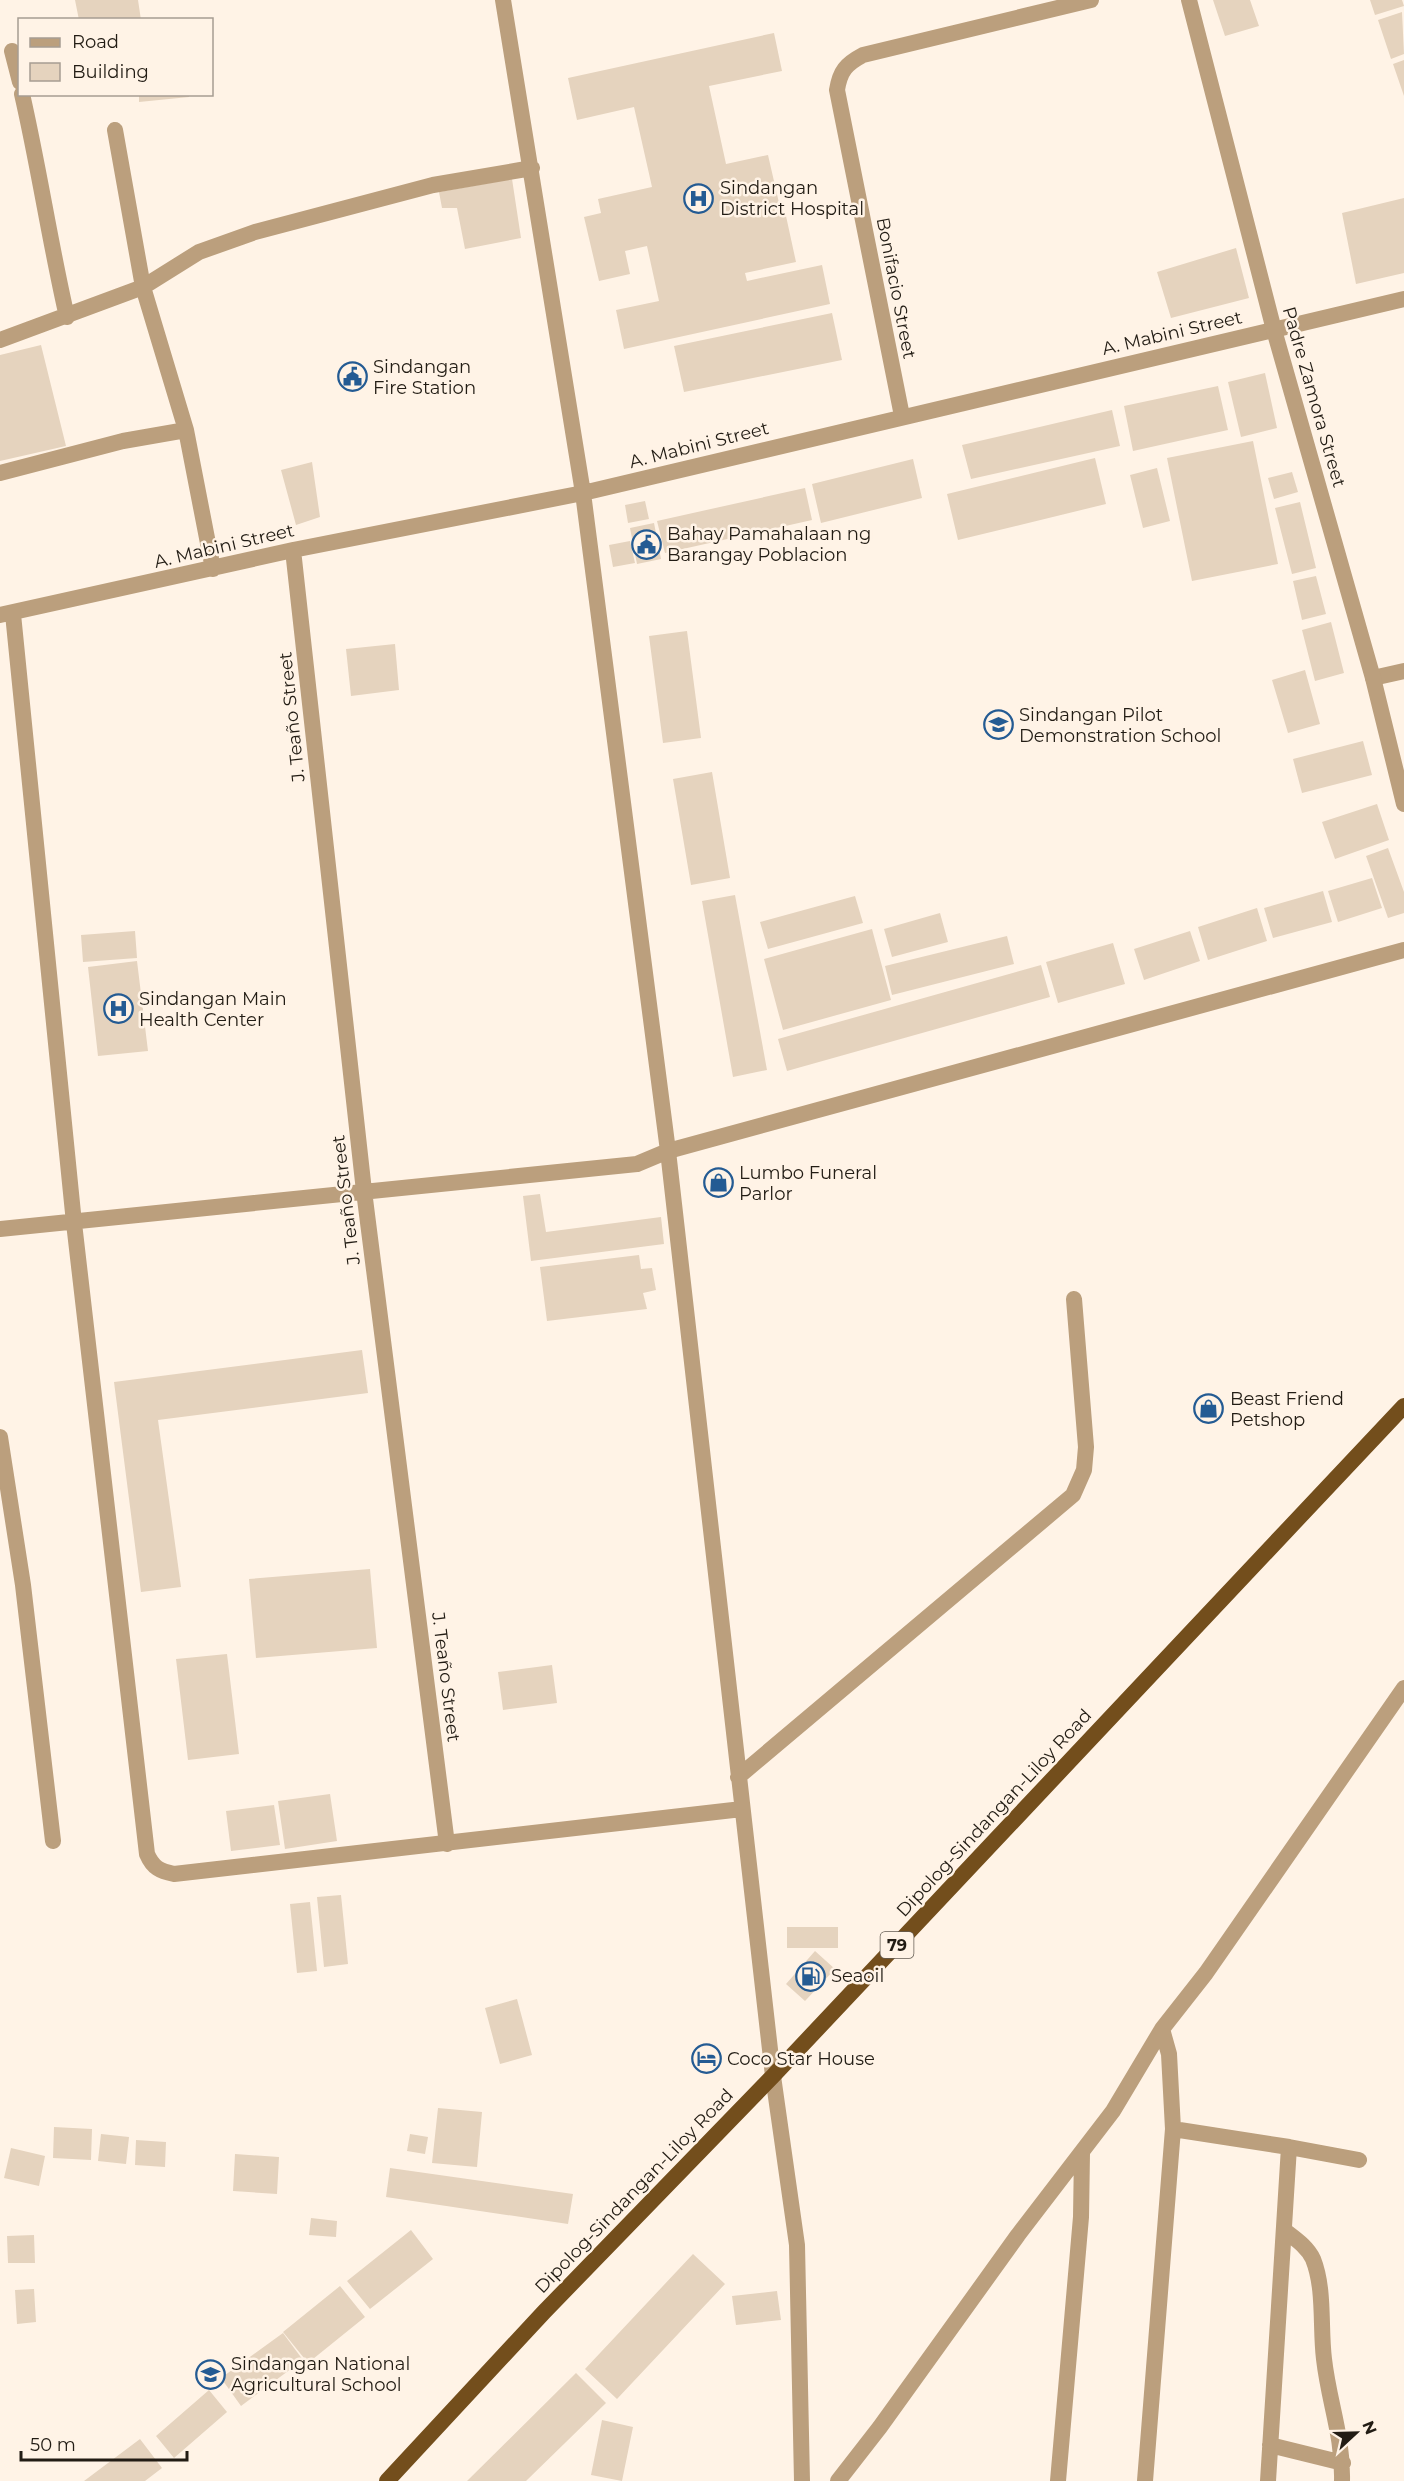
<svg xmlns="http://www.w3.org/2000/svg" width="1404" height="2481" viewBox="0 0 1404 2481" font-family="Montserrat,sans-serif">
<rect width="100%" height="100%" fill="#fff3e6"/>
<path fill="#e5d3be" d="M 75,0 L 138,0 L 141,20 L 79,20 Z
M 1213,0 L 1250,0 L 1259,26 L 1225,36 Z
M 1370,0 L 1402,0 L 1404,6 L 1375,15 Z
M 1402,12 L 1404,54 L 1391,59 L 1378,20 Z
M 774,33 L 782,71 L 709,86 L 726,164 L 768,155 L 782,216 L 786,216 L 796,262 L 745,273 L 747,281 L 822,265 L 830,304 L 624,349 L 616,310 L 659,301 L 647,246 L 625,251 L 630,274 L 599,281 L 584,217 L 601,213 L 598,199 L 652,187 L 634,107 L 577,120 L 568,78 Z
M 1404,60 L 1404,96 L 1393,64 Z
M 139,94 L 189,94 L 189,97 L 139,102 Z
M 512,179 L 521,238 L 465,249 L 457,208 L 442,208 L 439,192 Z
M 1404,198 L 1404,273 L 1356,284 L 1342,213 Z
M 1236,248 L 1249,298 L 1171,318 L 1157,272 Z
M 832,313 L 842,360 L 684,392 L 674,346 Z
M 41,345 L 66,446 L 0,461 L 0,355 Z
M 1265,373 L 1277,428 L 1241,437 L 1228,382 Z
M 1218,386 L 1228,430 L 1133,451 L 1124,406 Z
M 1112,410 L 1120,446 L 971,479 L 962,445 Z
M 1253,441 L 1278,564 L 1192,581 L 1167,458 Z
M 1095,458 L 1106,504 L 958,540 L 947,494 Z
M 913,459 L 922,498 L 821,523 L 812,484 Z
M 312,462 L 320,517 L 296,525 L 281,470 Z
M 1157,468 L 1170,521 L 1143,528 L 1130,475 Z
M 1292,472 L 1298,492 L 1274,499 L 1268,478 Z
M 805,488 L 812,520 L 665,553 L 657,521 Z
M 645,501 L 649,519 L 628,523 L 625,505 Z
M 1300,502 L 1316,568 L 1292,574 L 1275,508 Z
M 654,523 L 661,559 L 637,564 L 630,528 Z
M 630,541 L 635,563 L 613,567 L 609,545 Z
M 1316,576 L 1326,614 L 1302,620 L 1293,581 Z
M 1331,622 L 1344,673 L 1315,681 L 1302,630 Z
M 687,631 L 701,738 L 663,743 L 649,636 Z
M 395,644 L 399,690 L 351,696 L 346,649 Z
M 1305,670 L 1320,724 L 1288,733 L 1272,680 Z
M 1363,741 L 1372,775 L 1302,793 L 1293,759 Z
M 712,772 L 730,878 L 691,885 L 673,779 Z
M 1377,804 L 1389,840 L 1335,859 L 1322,822 Z
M 1388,848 L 1404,892 L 1404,913 L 1388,918 L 1366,856 Z
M 1372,878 L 1382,908 L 1338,922 L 1328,891 Z
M 1323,891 L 1332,922 L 1273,938 L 1264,908 Z
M 735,895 L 767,1070 L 733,1077 L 702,901 Z
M 855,896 L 863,923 L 768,949 L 760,922 Z
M 1257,908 L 1267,941 L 1208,960 L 1198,927 Z
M 940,913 L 948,942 L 892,957 L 884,929 Z
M 872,929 L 891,1000 L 783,1030 L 764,959 Z
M 135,931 L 137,958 L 83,962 L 81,935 Z
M 1190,931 L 1200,961 L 1144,980 L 1134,949 Z
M 1007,936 L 1014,964 L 892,995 L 885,966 Z
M 1113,943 L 1125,984 L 1058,1003 L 1046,962 Z
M 137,961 L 148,1051 L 98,1056 L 88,967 Z
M 1041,965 L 1050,997 L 787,1071 L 778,1039 Z
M 540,1194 L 546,1232 L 661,1217 L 664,1244 L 531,1261 L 523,1196 Z
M 639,1255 L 641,1269 L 652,1268 L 656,1290 L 643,1293 L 647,1309 L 547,1321 L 540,1267 Z
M 362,1350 L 368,1393 L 158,1420 L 181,1587 L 141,1592 L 114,1382 Z
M 370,1569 L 377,1648 L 256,1658 L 249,1579 Z
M 227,1654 L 239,1754 L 188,1760 L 176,1659 Z
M 552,1665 L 557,1703 L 503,1710 L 498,1672 Z
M 330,1794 L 337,1841 L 285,1849 L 278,1801 Z
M 274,1805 L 280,1845 L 231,1851 L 226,1811 Z
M 341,1895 L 348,1964 L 324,1967 L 317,1897 Z
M 310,1902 L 317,1971 L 297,1973 L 290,1904 Z
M 787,1927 L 838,1927 L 838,1948 L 787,1948 Z
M 815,1951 L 835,1969 L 805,2001 L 786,1984 Z
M 517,1999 L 532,2055 L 500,2064 L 485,2008 Z
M 438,2108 L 482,2112 L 477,2167 L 432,2163 Z
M 54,2127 L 92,2129 L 91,2160 L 53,2158 Z
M 101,2134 L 129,2137 L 126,2164 L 98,2161 Z
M 410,2134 L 428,2137 L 425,2154 L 407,2151 Z
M 136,2140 L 166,2142 L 165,2167 L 135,2165 Z
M 11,2148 L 45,2156 L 39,2186 L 4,2178 Z
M 235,2154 L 279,2157 L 277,2194 L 233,2191 Z
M 390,2168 L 573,2194 L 568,2224 L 386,2197 Z
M 311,2218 L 337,2221 L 336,2237 L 309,2235 Z
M 411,2230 L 433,2259 L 370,2309 L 347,2281 Z
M 34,2235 L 35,2263 L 8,2263 L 7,2236 Z
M 693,2254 L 725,2284 L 617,2399 L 585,2369 Z
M 340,2286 L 365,2317 L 308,2363 L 283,2332 Z
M 34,2289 L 36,2322 L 17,2324 L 15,2290 Z
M 777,2291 L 781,2320 L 736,2325 L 732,2296 Z
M 283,2333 L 303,2360 L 241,2406 L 221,2378 Z
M 576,2373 L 606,2403 L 526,2481 L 467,2481 Z
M 209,2390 L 227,2412 L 174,2458 L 156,2436 Z
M 602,2420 L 633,2427 L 622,2481 L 591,2475 Z
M 140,2439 L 162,2468 L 145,2481 L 84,2481 Z"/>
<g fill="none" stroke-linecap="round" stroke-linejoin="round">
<path stroke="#bb9f7d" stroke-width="16" d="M 503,0 L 583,493 L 668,1151 L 773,2076 L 797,2245 L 802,2481
M 12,51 L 20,82
M 22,94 C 39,168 50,243 67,317
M 115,130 L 143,287 L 186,430 L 213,569
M 0,340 L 143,287 L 199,252 L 255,232 L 433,185 L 532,168
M 902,416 L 837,90 C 840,71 846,64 863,55 L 1091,0
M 0,473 L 123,441 L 186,430
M 293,550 L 364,1191 L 447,1844
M 13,614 L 74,1223 L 147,1854 C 153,1868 160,1871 174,1874 L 742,1809
M 0,615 L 293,550 L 583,493 L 1404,299
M 1373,678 L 1404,671
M 0,1229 L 637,1164 L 668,1151 L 1404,950
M 0,1437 L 23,1585 L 53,1841
M 738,1777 L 1073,1495 L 1084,1470 L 1086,1447 L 1074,1299
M 1173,2129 L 1289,2147 L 1268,2481
M 1289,2147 L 1359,2160
M 1284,2230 C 1294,2238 1307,2246 1313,2259 C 1325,2289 1320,2327 1324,2359 C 1329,2403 1343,2435 1342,2481
M 1270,2445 L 1343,2463
M 838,2481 L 880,2427 L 1018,2235 L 1113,2111 L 1162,2029 L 1206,1973 L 1404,1688
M 1058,2481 L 1081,2217 L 1082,2153
M 1145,2481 L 1173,2129 L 1169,2054 L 1162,2029"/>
<path stroke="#bb9f7d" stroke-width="16" d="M 1189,0 L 1274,330 L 1373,678 L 1404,804"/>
<path stroke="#734e1c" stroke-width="16" d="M 387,2481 L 544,2312 L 773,2076 L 1404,1406"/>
</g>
<defs>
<symbol id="hospital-ring" viewBox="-11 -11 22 22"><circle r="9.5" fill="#fff3e6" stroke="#245b93" stroke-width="1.5"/><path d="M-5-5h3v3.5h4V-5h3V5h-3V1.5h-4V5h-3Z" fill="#245b93"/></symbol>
<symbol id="civic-ring" viewBox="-11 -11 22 22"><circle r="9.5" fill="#fff3e6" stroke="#245b93" stroke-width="1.5"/><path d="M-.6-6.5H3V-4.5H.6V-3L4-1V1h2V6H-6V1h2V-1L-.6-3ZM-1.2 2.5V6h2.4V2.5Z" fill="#245b93"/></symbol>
<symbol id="school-ring" viewBox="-11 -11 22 22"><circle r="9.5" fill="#fff3e6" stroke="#245b93" stroke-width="1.5"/><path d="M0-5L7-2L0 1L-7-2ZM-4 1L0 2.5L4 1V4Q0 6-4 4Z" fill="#245b93"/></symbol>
<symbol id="shop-ring" viewBox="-11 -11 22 22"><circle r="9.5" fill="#fff3e6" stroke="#245b93" stroke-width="1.5"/><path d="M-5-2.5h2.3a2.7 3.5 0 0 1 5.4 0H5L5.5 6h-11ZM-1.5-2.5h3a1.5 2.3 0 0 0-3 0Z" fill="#245b93"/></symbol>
<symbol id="fuel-ring" viewBox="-11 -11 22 22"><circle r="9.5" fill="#fff3e6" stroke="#245b93" stroke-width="1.5"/><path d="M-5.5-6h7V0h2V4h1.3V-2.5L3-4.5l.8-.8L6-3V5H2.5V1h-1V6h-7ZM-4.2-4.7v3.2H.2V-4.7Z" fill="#245b93"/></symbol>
<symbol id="hotel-ring" viewBox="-11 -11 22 22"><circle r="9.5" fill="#fff3e6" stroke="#245b93" stroke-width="1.5"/><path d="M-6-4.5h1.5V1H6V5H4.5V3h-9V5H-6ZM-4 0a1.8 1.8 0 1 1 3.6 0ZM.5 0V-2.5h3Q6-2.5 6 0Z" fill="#245b93"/></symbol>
</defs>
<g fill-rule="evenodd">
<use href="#hospital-ring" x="682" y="182" width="33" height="33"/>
<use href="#civic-ring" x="336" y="360" width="33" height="33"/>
<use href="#civic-ring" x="630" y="528" width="33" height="33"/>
<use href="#school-ring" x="982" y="708" width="33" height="33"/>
<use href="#hospital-ring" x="102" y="992" width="33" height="33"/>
<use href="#shop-ring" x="702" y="1166" width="33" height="33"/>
<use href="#shop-ring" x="1192" y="1392" width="33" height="33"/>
<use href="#fuel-ring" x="794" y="1960" width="33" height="33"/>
<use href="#hotel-ring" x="690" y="2042" width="33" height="33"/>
<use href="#school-ring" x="194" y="2358" width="33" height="33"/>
</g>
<g text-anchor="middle" stroke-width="5" stroke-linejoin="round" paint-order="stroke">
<rect fill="#fff3e6" stroke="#645c53" stroke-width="1.5" x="880.5" y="1932" width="33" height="26" rx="4.5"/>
<g font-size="16" font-weight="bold" fill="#221c14">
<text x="897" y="1951">79</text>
</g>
<g font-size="18" fill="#221c14" stroke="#fff3e6" text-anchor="start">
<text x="720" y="194">Sindangan<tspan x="720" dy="21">District Hospital</tspan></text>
<text x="373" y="373">Sindangan<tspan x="373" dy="21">Fire Station</tspan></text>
<text x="667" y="540">Bahay Pamahalaan ng<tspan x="667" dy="21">Barangay Poblacion</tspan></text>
<text x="1019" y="721">Sindangan Pilot<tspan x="1019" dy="21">Demonstration School</tspan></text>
<text x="139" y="1005">Sindangan Main<tspan x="139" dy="21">Health Center</tspan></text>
<text x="739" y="1179">Lumbo Funeral<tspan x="739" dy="21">Parlor</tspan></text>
<text x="1230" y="1405">Beast Friend<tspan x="1230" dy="21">Petshop</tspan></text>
<text x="831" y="1982">Seaoil</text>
<text x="727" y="2065">Coco Star House</text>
<text x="231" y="2370">Sindangan National<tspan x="231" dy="21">Agricultural School</tspan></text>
</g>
<g font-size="18" fill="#221c14" stroke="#fff3e6">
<text transform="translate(896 288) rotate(79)" y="6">Bonifacio Street</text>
<text transform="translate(1172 333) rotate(-13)" y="6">A. Mabini Street</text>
<text transform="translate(1314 397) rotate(74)" y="6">Padre Zamora Street</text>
<text transform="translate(699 445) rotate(-14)" y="6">A. Mabini Street</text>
<text transform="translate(224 546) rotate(-13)" y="6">A. Mabini Street</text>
<text transform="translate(292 717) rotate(-96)" y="6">J. Teaño Street</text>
<text transform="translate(346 1200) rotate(-97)" y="6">J. Teaño Street</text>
<text transform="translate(446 1677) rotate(83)" y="6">J. Teaño Street</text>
<text transform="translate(994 1813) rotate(-47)" y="6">Dipolog-Sindangan-Liloy Road</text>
<text transform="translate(634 2191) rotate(-46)" y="6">Dipolog-Sindangan-Liloy Road</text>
</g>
</g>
<rect x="18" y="18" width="195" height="78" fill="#fff3e6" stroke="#a79d92" stroke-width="1.5"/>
<rect x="30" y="38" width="30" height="9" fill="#bb9f7d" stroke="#a79d92" stroke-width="1.5"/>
<text x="72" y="48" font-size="18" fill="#221c14">Road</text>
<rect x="30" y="63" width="30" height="18" fill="#e5d3be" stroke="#a79d92" stroke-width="1.5"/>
<text x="72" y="78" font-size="18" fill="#221c14">Building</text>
<g transform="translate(1356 2433) rotate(68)" stroke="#fff3e6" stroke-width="4.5" paint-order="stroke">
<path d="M0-4.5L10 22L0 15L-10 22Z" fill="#221c14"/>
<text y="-9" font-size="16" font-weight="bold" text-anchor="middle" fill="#221c14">N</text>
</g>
<path d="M21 2451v9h166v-9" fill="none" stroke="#221c14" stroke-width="3"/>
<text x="30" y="2451" font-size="18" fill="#221c14" stroke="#fff3e6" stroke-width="4.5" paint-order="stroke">50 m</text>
</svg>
